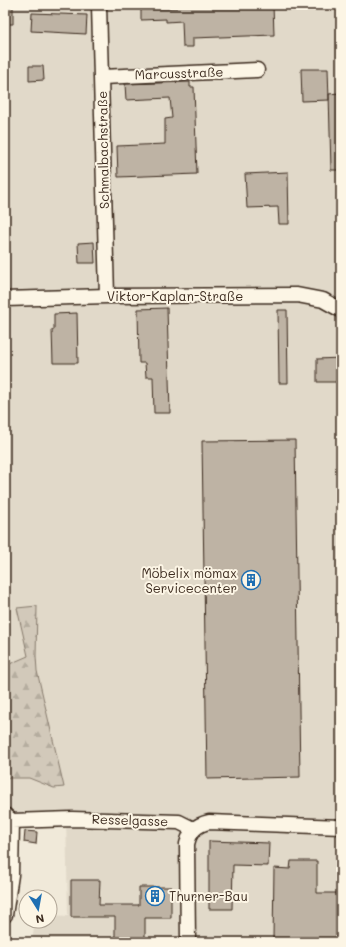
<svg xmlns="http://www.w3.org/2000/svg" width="346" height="947" viewBox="0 0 346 947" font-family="Mali,sans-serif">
<defs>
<pattern id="forest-firs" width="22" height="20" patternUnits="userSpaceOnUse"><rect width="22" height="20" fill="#d2c9ba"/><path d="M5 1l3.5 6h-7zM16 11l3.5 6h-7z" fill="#b5ad9f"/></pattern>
</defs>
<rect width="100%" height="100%" fill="#f0e9d9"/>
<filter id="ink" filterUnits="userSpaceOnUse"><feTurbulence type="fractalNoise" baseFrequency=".025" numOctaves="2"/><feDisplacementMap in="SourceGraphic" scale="8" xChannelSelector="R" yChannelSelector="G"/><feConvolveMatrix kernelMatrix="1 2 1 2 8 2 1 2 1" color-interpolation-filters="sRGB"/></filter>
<g filter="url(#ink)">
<path fill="#e1d9c9" d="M 5,5 L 341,5 L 341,942 L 32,942 L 35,921 L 50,921 L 50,915 L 68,916 L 66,814 L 12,814 L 5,800 Z"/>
<path fill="url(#forest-firs)" stroke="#867a6c" d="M 37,606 L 36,656 L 37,671 L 64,787 L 54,788 L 29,778 L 5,778 L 5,666 L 28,656 L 17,608 Z"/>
<path fill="#beb3a4" stroke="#3b2a1e" d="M 5,5 L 13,5 L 13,24 L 5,24 Z
M 177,5 L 273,5 L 274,35 L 193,38 L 193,47 L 183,47 L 182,21 L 166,22 L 166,19 L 141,20 L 141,9 L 177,8 Z
M 32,13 L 87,15 L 86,34 L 31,31 Z
M 29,66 L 43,66 L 44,80 L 29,81 Z
M 301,69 L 328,69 L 329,100 L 302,101 Z
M 190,82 L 190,87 L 194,87 L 197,174 L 118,177 L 117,146 L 165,144 L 165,119 L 172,118 L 170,98 L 126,100 L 125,84 Z
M 339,93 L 341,170 L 331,170 L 329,94 Z
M 288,172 L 289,224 L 279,224 L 278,207 L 247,208 L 245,174 Z
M 94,242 L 95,263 L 79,263 L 78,243 Z
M 167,308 L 170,413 L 154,413 L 153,377 L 146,377 L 145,363 L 139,363 L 138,309 Z
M 278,310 L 287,310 L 288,383 L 279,383 Z
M 77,313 L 78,363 L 53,363 L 52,330 L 54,330 L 54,314 Z
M 341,358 L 341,382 L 317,382 L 317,359 Z
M 295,440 L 300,777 L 207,779 L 202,441 Z
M 25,831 L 37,832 L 36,844 L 24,842 Z
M 209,841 L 269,843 L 268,866 L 233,865 L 232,909 L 209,909 Z
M 291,861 L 317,861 L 317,893 L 341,893 L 341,940 L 273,939 L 274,868 L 290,869 Z
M 71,880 L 100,880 L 99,905 L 139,905 L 139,887 L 171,887 L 171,918 L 145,918 L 145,942 L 115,942 L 115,917 L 71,917 Z"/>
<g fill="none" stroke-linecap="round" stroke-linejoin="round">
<defs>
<path id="minor" d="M 99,5 L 107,296
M 102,77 L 257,70
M 5,299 L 107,296 L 297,295 L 323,300 L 341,310
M 12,821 L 72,819 L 179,822 L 193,829
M 5,915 L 11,875 L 12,821 L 5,815
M 188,942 L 187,844 C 190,831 196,825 209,822 L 341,827"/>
</defs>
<use href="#minor" stroke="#3b2a1e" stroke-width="17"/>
<use href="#minor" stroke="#fcf5e5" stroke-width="14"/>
</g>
</g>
<defs>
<symbol id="building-ring" viewBox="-11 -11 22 22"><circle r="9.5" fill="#fcf5e5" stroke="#1f6fb2" stroke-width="1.5"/><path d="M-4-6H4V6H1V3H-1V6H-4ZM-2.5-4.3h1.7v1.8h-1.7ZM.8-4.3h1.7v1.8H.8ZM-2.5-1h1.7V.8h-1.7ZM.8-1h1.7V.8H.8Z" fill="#1f6fb2"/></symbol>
</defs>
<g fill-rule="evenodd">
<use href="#building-ring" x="240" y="569" width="22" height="22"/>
<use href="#building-ring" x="144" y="885" width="22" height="22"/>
</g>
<g text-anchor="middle" stroke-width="4" stroke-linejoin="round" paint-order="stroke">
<g font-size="13" fill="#3b2a1e" stroke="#fcf5e5">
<text transform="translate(179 73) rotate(-2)" y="5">Marcusstraße</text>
<text transform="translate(103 150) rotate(-91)" y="5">Schmalbachstraße</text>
<text x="175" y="301">Viktor-Kaplan-Straße</text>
<text transform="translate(130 820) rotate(2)" y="5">Resselgasse</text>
</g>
<g font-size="13" fill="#3b2a1e" stroke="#fcf5e5" text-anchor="end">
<text x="237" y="578">Möbelix mömax<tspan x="237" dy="15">Servicecenter</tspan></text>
<text x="169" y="901" text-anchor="start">Thurner-Bau</text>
</g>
</g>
<rect width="346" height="947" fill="none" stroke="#fcf5e5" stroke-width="20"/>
<rect x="10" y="10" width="326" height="927" fill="none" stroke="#3b2a1e" stroke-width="1.5" filter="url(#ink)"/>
<g transform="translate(38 909) rotate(169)"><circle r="19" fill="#fcf5e5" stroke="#afa495"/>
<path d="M0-3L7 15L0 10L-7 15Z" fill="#1f6fb2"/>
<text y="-6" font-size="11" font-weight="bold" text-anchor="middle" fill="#3b2a1e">N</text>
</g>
</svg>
